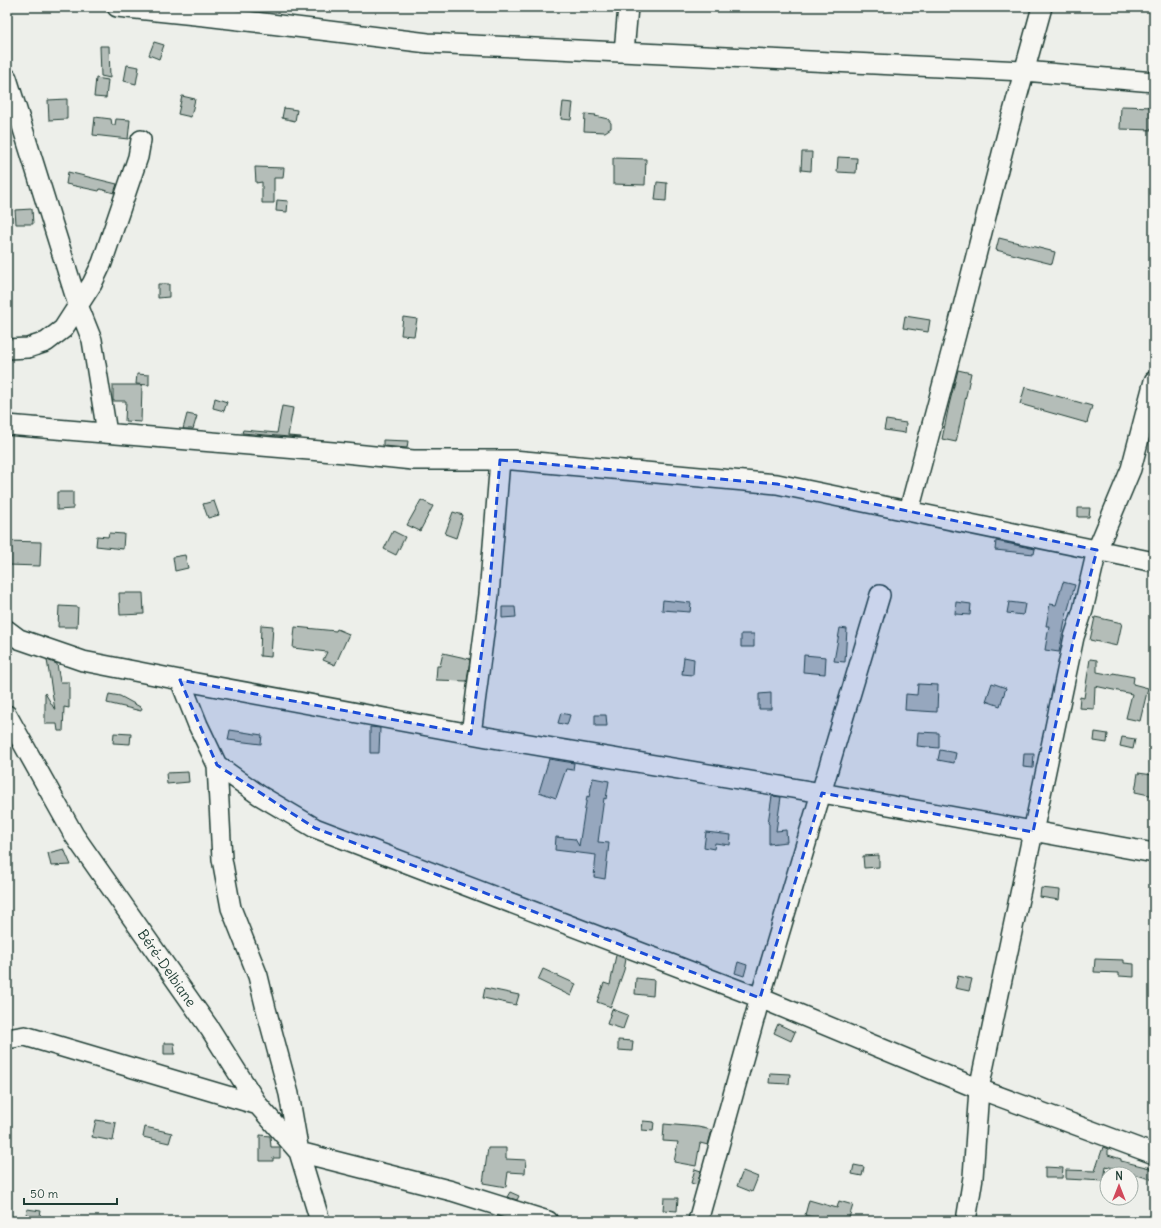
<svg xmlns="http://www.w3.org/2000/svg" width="1161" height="1228" viewBox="0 0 1161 1228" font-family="Delius,sans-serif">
<rect width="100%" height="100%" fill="#edefea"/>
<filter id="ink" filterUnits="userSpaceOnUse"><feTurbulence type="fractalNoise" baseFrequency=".025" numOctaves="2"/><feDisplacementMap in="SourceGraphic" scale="8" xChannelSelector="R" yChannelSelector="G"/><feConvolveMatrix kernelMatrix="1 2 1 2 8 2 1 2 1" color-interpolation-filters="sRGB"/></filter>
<g filter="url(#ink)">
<path fill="#b4bdb8" stroke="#1f3d34" d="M 154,42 L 164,45 L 159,59 L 149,55 Z
M 100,46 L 109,46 L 110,78 L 101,76 Z
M 127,65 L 139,67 L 136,84 L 124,81 Z
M 96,78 L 108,80 L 106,98 L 94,97 Z
M 182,96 L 195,99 L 191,117 L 178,114 Z
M 67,99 L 67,119 L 49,120 L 48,100 Z
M 563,102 L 573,103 L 571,120 L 561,119 Z
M 1121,106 L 1154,107 L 1154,130 L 1120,129 Z
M 284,108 L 297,110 L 295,121 L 282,118 Z
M 585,114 L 596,115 L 595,116 L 608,119 L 611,123 L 611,128 L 605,132 L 584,131 Z
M 95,117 L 111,119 L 112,125 L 115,125 L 116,119 L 130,120 L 128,139 L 93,135 Z
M 802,152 L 812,152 L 811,171 L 801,170 Z
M 838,157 L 857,158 L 856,173 L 837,172 Z
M 613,158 L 646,159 L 645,185 L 613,184 Z
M 255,167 L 284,168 L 283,178 L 274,178 L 274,203 L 262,203 L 262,182 L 256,183 Z
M 68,172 L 117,184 L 114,193 L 100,189 L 99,191 L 66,184 Z
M 657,182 L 667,183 L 666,201 L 655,200 Z
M 277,200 L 288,201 L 287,212 L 276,211 Z
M 32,209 L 33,224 L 16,224 L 15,210 Z
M 999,238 L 1055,252 L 1052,264 L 996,250 Z
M 158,284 L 169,284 L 169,297 L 158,298 Z
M 905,316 L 930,320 L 928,332 L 903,328 Z
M 403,317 L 417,319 L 414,336 L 401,335 Z
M 958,370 L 971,373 L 956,442 L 942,439 L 949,405 Z
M 137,374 L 149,375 L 149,385 L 136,384 Z
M 113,385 L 142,385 L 141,422 L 125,421 L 126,401 L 113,401 Z
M 1025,387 L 1092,406 L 1087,423 L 1020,404 Z
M 215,398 L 227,402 L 224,411 L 213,408 Z
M 282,406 L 293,408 L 288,436 L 301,437 L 301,438 L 242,433 L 243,430 L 277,433 Z
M 187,414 L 197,416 L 193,429 L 183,429 Z
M 886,420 L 906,423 L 905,433 L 884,430 Z
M 383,440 L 408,441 L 407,448 L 383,446 Z
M 57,492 L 73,492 L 73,509 L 57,510 Z
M 421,500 L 433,506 L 420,531 L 407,525 Z
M 214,501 L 219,515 L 208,518 L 203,504 Z
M 1078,508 L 1090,508 L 1089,517 L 1078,517 Z
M 453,512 L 463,515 L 456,538 L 445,534 Z
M 393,531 L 405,537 L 396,555 L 384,549 Z
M 109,533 L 124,534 L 123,549 L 96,546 L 97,536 L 108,537 Z
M 7,541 L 41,542 L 40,566 L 7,565 Z
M 996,541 L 1035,549 L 1034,554 L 995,550 Z
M 185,555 L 188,568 L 175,571 L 173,557 Z
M 1063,582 L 1075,585 L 1066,616 L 1059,652 L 1045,650 L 1049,626 L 1046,626 L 1050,604 L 1056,605 Z
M 119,593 L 143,593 L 144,614 L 120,615 Z
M 663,600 L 691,603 L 690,612 L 662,610 Z
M 956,602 L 971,604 L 970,615 L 955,614 Z
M 1009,602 L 1025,604 L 1023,615 L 1007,613 Z
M 59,606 L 78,607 L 77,627 L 58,627 Z
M 502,607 L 515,607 L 516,617 L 502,618 Z
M 1095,617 L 1122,623 L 1117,646 L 1090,640 Z
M 261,625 L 273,626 L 271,657 L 260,656 Z
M 295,627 L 336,631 L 337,629 L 349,634 L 335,665 L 323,660 L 327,652 L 293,648 Z
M 840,628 L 847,629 L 845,662 L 834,661 Z
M 741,634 L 754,634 L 754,647 L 741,647 Z
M 443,653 L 470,659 L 467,681 L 436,680 L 437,666 L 440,666 Z
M 804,655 L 826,657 L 825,674 L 803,672 Z
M 684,657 L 694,659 L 693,675 L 682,674 Z
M 1090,659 L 1097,660 L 1097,672 L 1113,675 L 1113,673 L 1134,677 L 1133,684 L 1148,688 L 1140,721 L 1126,718 L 1132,694 L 1095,686 L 1094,709 L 1079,708 L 1080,697 L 1084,698 Z
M 47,660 L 57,664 L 60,682 L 69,682 L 69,708 L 64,707 L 63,731 L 58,731 L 57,724 L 45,724 L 45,693 L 55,710 Z
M 992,683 L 1006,688 L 1000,706 L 986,701 Z
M 918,684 L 938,685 L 937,712 L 905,710 L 906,694 L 917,695 Z
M 771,693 L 771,709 L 759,709 L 759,694 Z
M 109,694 L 120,696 L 142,708 L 141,711 L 107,703 Z
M 561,713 L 570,715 L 567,725 L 558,723 Z
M 595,715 L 606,715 L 607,726 L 595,726 Z
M 370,727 L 380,728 L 379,753 L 370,753 Z
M 230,730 L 262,735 L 261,744 L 228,740 Z
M 918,732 L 939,733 L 939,748 L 917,746 Z
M 1095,732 L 1108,734 L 1107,743 L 1094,741 Z
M 114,733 L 131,734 L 130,744 L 113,743 Z
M 1122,737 L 1135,739 L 1133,749 L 1120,746 Z
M 940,750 L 956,753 L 954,763 L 938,760 Z
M 1024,754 L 1034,754 L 1033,768 L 1023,767 Z
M 549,759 L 574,763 L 573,770 L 566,769 L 556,798 L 539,792 Z
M 188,772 L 189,782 L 167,784 L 166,773 Z
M 1138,773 L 1153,775 L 1151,786 L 1154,787 L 1154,796 L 1135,792 Z
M 593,778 L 609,781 L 606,799 L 604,798 L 598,842 L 609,843 L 605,879 L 594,877 L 596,855 L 555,850 L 556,837 L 575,839 L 579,846 L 587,796 L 589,797 Z
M 772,796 L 781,797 L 776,831 L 786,830 L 787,842 L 769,844 L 769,824 L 768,823 Z
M 706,832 L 731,835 L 730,845 L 715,843 L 714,849 L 704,847 Z
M 64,849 L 71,865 L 51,866 L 48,853 Z
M 879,855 L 879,867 L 864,868 L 863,856 Z
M 1041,888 L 1060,890 L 1059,900 L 1040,897 Z
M 616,955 L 626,959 L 624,970 L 611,1007 L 597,1002 L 604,983 L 610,985 Z
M 1095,959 L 1124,960 L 1124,963 L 1134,964 L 1134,977 L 1119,976 L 1119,973 L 1094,972 Z
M 738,962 L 747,965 L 744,976 L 735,973 Z
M 543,969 L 576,984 L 571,996 L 538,980 Z
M 958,976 L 972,979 L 969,991 L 955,988 Z
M 636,978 L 654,980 L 653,996 L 635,994 Z
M 485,988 L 519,995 L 516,1005 L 483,998 Z
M 612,1009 L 628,1015 L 623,1029 L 607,1024 Z
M 778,1024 L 795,1032 L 791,1041 L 774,1033 Z
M 618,1040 L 633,1041 L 632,1051 L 618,1050 Z
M 164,1043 L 174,1043 L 175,1054 L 164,1054 Z
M 770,1073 L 790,1074 L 789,1084 L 769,1083 Z
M 96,1120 L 116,1123 L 113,1141 L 92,1137 Z
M 643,1121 L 654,1122 L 653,1131 L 642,1130 Z
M 664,1124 L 698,1127 L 712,1130 L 708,1145 L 700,1143 L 696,1166 L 674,1162 L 678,1142 L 663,1141 Z
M 145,1127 L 172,1133 L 169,1143 L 143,1137 Z
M 260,1135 L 270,1136 L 271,1147 L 280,1147 L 280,1158 L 273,1158 L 273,1161 L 260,1161 Z
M 1103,1147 L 1108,1149 L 1108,1155 L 1121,1159 L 1121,1161 L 1154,1169 L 1154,1180 L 1106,1166 L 1104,1181 L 1066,1179 L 1066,1170 L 1095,1171 Z
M 488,1148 L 506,1148 L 506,1159 L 526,1160 L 525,1173 L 508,1172 L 506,1187 L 483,1183 Z
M 854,1165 L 864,1167 L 862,1176 L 852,1174 Z
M 1045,1167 L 1063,1168 L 1062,1178 L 1045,1178 Z
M 695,1169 L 701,1171 L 697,1185 L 691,1183 Z
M 743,1171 L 758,1177 L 752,1192 L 737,1186 Z
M 510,1192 L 519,1196 L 517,1200 L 507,1197 Z
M 664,1198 L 678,1198 L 677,1211 L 663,1210 Z
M 809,1200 L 837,1208 L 839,1201 L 853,1205 L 848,1221 L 827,1221 L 805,1215 Z
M 27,1209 L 41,1211 L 39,1221 L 25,1221 Z"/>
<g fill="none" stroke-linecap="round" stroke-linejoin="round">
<defs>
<path id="minor" d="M 117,7 L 205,16 L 428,43 L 1024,71 L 1154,82
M 624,52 L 628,7
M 7,78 L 78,305 L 92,340 L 107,433
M 7,349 L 28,348 L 46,342 L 63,329 L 92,284 L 102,263 L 138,157 L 141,140
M 7,425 L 345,453 L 413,460 L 513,460 L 777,484 L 1154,562
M 909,511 L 956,334 L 1008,130 L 1042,7
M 7,630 L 19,639 L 83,661 L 180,680 L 487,737 L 822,793 L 1154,853
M 180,680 L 198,725 L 217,765 L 259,795 L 315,828 L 760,998 L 979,1089 L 1154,1154
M 7,715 L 74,835 L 210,1029 L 258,1105 L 299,1152 L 320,1221
M 471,734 L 489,595 L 500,460
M 217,765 L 222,859 L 231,908 L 258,976 L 266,1009 L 289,1094 L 299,1152 L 452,1191 L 548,1221
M 7,1039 L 25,1036 L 258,1105
M 698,1221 L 760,998 L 880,595
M 966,1221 L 973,1177 L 979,1089 L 1074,637 L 1083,610 L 1097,550 L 1131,469 L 1154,381"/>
</defs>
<use href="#minor" stroke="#1f3d34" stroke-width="22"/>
<use href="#minor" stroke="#f6f6f2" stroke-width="19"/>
</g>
</g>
<path fill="#1d4ed8" fill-opacity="0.2" stroke="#1d4ed8" stroke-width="3" stroke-dasharray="8 5" stroke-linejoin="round" d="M 500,460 L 777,484 L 1097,550 L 1074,637 L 1033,832 L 822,793 L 760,998 L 315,828 L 217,765 L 180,680 L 471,734 L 489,595 Z"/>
<g text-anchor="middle" stroke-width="3.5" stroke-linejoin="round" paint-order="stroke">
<g font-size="14" fill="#1f3d34" stroke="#f6f6f2">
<text transform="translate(167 968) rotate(55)" y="5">Béré-Delbiane</text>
</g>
</g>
<rect width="1161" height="1228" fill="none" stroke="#f6f6f2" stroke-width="24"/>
<rect x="12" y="12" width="1137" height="1204" fill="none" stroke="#1f3d34" stroke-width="1.5" filter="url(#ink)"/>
<g transform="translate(1119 1186)"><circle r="19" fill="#f6f6f2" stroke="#a0aca6"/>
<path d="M0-3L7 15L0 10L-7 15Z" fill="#d1495b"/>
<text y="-6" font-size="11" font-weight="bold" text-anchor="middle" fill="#1f3d34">N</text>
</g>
<path d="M24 1198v6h93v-6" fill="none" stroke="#1f3d34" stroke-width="2"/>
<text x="30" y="1198" font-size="12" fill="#1f3d34" stroke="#f6f6f2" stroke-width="3" paint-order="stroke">50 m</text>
</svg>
